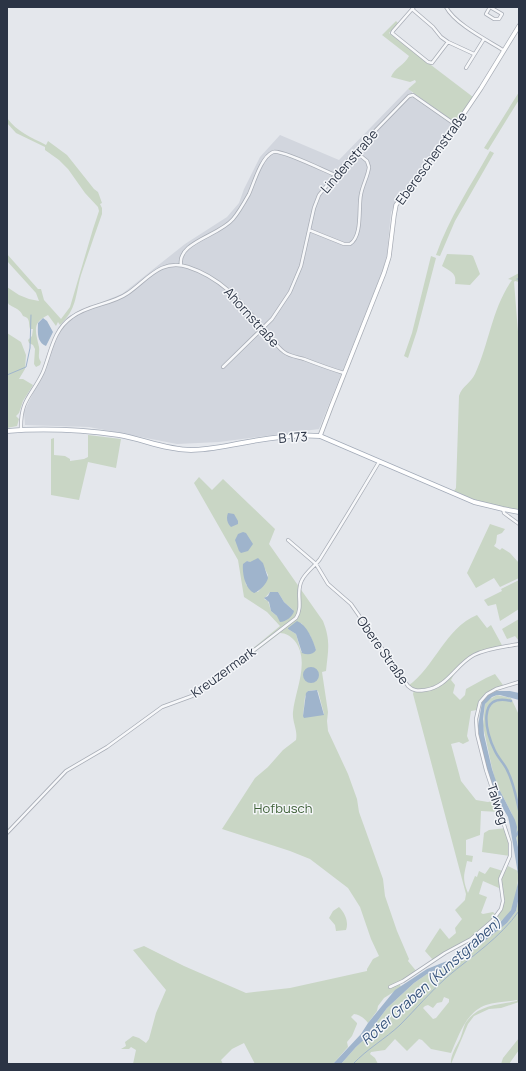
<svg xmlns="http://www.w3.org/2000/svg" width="526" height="1071" viewBox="0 0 526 1071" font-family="Manrope,sans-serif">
<rect width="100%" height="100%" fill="#e4e7ec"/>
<path fill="#d2d6de" d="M 408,89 L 412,92 L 412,97 L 451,124 L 451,128 L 398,198 L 391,212 L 387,254 L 383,270 L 319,429 L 219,442 L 177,444 L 89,427 L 25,425 L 24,412 L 41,376 L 58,328 L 68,317 L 79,311 L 122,294 L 185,244 L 227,217 L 239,203 L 244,189 L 260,157 L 280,135 L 339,160 Z"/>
<path fill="#c9d6c5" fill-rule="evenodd" d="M 396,21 L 398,23 L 389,33 L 473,97 L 457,121 L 453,121 L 408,89 L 416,82 L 415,80 L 410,82 L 391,77 C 394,68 405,65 409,56 L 382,35 Z
M 519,92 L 519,100 L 517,103 L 488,150 L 484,148 Z
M 7,118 C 17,132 31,137 46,145 L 48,141 L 67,155 L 94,189 L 98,192 L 102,203 L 100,204 L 102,208 L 102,214 C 95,234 88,254 81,275 C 75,296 77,309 60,325 L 58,322 L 56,326 L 48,315 C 31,323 36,332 39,347 C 40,353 37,357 41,362 L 40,365 L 36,367 L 34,364 L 35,349 L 33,345 L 29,343 L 28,340 L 32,336 L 33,329 L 30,329 C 28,323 31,318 23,316 C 19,306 9,308 7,301 C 6,297 7,291 7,287 L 19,295 L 29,299 L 39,301 L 36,293 L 7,261 L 7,254 L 38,289 L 41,289 L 44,300 L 61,319 L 70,307 L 93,229 L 99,211 L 98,207 L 85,193 L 68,169 L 59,160 L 45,150 L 45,147 L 16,133 L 7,123 Z
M 490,151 L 494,153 L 455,221 L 440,256 L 436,255 C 449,218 471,185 490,151 Z
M 447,254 L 471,255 L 473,256 L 480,274 L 470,285 L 455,284 C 457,273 451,272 442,266 Z
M 431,256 L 436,258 L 417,331 L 408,358 L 404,356 L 412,333 Z
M 519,273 L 519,282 L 515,281 L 514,282 L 519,344 L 519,510 C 496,507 475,501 454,491 L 456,488 L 459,396 C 462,386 471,383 475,374 C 489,344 492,308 512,280 L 508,279 Z
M 7,333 L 21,342 L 26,355 L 25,369 L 19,379 L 23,379 L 33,385 L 23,401 L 19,413 L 16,416 L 19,419 L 17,426 L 7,428 Z
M 88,435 L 121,439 L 116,468 L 88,462 L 79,500 L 51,495 L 51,439 L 54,438 L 54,455 L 65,456 L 70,459 L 70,461 L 84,459 L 88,457 Z
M 199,477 L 212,490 L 223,479 L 275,529 L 269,544 L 323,621 C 331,641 328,651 326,671 L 322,672 L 328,712 L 327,721 L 328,731 L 348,774 L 357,799 L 359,812 L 383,879 L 385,896 L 397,931 L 409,959 L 408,961 L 417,972 L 399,983 L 401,987 L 392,993 L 384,998 L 378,1006 L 377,1011 L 368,1023 C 365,1019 361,1015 354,1014 L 351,1017 L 357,1023 L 357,1024 L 352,1036 L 347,1042 L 348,1047 L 333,1064 L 255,1064 L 244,1043 L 232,1049 L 221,1060 L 223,1064 L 133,1064 L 136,1050 L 131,1047 L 129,1049 L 121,1049 L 126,1046 L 125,1042 L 133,1036 L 139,1038 L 146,1043 L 149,1039 L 156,1013 L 166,990 L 133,950 L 144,946 L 184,966 L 246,993 L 290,988 L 367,971 L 367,969 L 373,959 L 379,956 L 371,939 L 360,907 L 348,888 L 310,859 L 290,851 L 222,829 L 255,778 L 268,767 L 283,750 L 296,740 C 298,730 292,722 293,712 C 295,690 311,660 294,640 C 290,636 286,633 280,633 L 238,665 L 235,663 L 280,626 L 267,612 L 244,597 L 238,560 L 194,483 ZM 247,561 L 265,569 L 268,575 L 264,584 L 258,592 L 246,585 L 243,568 ZM 270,592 L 278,592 L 284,602 L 293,610 L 277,616 L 271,611 L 268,601 L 264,599 ZM 301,623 L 310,635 L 316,650 L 301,652 L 296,634 L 288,629 ZM 315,690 L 318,691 L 324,714 L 303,716 L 305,697 L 308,691 Z
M 490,524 L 505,529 L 502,533 L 497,535 L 496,543 L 494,546 L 500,550 L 502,548 L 510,553 L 519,563 L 519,578 L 500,587 L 494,578 L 476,588 L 467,573 Z
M 519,580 L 519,609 L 500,621 L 496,604 L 488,606 L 484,600 L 502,591 L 501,589 Z
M 477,615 L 487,628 L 491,625 L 503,647 C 480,652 462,657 451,680 L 455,685 L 453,693 L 460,700 L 465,695 L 466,689 L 486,678 L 495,674 L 503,685 C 489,692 484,696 477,710 L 471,711 L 467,736 L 469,741 L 463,744 L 459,742 L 451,744 L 461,781 L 476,800 L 488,802 L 497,800 L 500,812 L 481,811 L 480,835 L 466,840 L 466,855 L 473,856 L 472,862 L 467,861 C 464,876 462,878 468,893 L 475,876 L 477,877 L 479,871 L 485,874 L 490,867 L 503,871 L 499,880 L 499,888 L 483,881 L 479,894 L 487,897 L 481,913 L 483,914 L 493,912 L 496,915 C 481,936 455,947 433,960 L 425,951 L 440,928 L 449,939 L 456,933 L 455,928 L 462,919 L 455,910 L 465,900 L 466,894 L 413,694 L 414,690 L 408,686 C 435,667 445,628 477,615 Z
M 519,619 L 519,641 L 515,636 L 507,639 L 502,629 Z
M 497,695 L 511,698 L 519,715 L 519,852 L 512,814 L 496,783 L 492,768 L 483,726 L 485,704 L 488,700 Z
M 506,828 L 510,843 L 510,856 L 482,852 L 484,833 L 489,830 Z
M 508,866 L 518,871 C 519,880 515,905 510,912 C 507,917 502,920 498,923 L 494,921 L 503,907 L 501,879 Z
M 519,897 L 519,1002 L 501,1008 L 489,1009 L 474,1016 L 468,1024 L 451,1064 C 450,1056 456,1047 460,1039 C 462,1034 463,1029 465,1024 C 476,1005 498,1005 517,1001 L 517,1000 C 507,1002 495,1002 486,1005 C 466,1012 459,1035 451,1053 L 431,1049 L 422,1040 L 419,1039 L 407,1051 L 395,1039 L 385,1050 L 371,1052 L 370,1054 L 375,1058 L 378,1064 L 341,1064 L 356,1047 L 369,1035 L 370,1031 L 387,1008 L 414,983 L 427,974 L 453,963 L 481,944 L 507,923 L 516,911 ZM 444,997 L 449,999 L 449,1002 L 436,1018 L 433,1019 L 423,1008 L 425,1006 L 428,1005 L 433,1008 L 437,1003 L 442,1002 Z
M 339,907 C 345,913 349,922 346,930 L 336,931 L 335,925 L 329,918 L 333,911 Z
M 519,1038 L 519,1050 L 509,1064 L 501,1064 L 503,1058 Z"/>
<path fill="#9fb4cc" d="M 43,318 L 47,321 L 53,332 L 46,346 C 36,342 38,331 38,323 Z
M 228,513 L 234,514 L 238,521 L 238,524 L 231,527 C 227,523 226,518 228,513 Z
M 243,532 L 246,533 L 253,544 L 248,551 L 241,553 L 239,551 L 235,540 L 238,534 Z
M 258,558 L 263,563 L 268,578 C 267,583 260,591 254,593 C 245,589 242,573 243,564 L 247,561 L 250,562 Z
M 270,592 L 278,592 L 284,602 L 294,611 C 293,616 286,622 280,622 L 277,616 L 271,611 L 269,602 L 264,598 L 268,596 Z
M 297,621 C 307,625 313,640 316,650 C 313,655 307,655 302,653 L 296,634 L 288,629 L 288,628 Z
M303 675a8 8 0 1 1 16 0a8 8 0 1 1-16 0Z
M 317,690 L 324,715 L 304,718 L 303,716 L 306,693 L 308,691 Z
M 496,691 L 510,691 L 519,693 L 519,700 L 500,695 L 497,695 L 492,697 L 485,704 L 483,719 L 484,735 L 492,769 L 498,787 L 515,820 L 517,827 L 516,837 L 519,852 L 519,897 L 516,911 L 507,923 L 481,944 L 453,963 L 427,974 L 414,983 L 387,1008 L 370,1031 L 369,1035 L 356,1047 L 341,1064 L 333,1064 L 361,1034 L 368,1023 L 395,990 L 427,969 L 452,959 L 468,945 L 496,927 L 511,910 L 518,883 L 518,874 L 510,826 L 508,817 L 497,798 L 487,770 L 480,743 L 478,726 L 482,702 L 488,695 Z"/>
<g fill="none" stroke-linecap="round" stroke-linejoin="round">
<path stroke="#9fb4cc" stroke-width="1" d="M 517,279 L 519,279
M 7,375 L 26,367 L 30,348 L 31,315
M 353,1064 C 367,1049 385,1039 400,1025 C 416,1009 430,992 447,977 C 472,956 500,938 519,911"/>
<path stroke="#9fb4cc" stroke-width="2.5" d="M 511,701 C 477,692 485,732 495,751 C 498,758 505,764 508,772 C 514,784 516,797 519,810
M 515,837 L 519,831"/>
<defs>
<path id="street" d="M 446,7 C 455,24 487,40 503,50
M 490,7 L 486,14 L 494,19 L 499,19 L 502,14 L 490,7
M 412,9 L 433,27 L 441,37 L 448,42 L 432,63 L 428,62 L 392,33 L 393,31 L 414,7
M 448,42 L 474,54
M 466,68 L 484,39
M 309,230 L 344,244 L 350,244 C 363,236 358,207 361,194 C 363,184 368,176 369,167 L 367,161 L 356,152
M 181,265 C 177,242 219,236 233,219 C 239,212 244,203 249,194 C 254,183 261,157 273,152 C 281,149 325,171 335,175
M 223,367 L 272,319 L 290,292 L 301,266 L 314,208 L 319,195 L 341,168 L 374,132 L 409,96 L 413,95 L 456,125
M 21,430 C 20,399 32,396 43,372 C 51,352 53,330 72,317 C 89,304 111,305 128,293 C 147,280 161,258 188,267 C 222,278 241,302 264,329 C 270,336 276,346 284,352 C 289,356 297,357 304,359 C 317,364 330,369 344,373
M 503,509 L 504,513 L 519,524
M 288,540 L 316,564 L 328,584 L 351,604 L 408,686 C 413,691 418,691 425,690 C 448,687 455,665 474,655 C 488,648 504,647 519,644
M 7,833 L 66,771 L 107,747 L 162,707 L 192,696 L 210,684 L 296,618 C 304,606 295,592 302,580 C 306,572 315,566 320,559 C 340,527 360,494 379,462
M 390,987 L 403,981 L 445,953 L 471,939 L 492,921 L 501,909 L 503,901 L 500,879 L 510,856 L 510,843 L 486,770 L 477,734 L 476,719 L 480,702 L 487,694 L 496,689 L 519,682"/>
<path id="secondary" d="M 320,436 L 331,407 L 384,273 L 389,257 L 394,216 L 396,205 L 456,125 L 481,88 L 519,26"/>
<path id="primary" d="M 7,431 C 44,428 83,430 119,435 C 143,439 166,450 191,450 C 208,450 225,446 242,443 C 268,438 294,434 320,436 L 474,502 L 503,509 L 519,512"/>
</defs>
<use href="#street" stroke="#a9aeb7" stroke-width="4"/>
<use href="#secondary" stroke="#a9aeb7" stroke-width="5"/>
<use href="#primary" stroke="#a3abb8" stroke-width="5.5"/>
<use href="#street" stroke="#f7f8fa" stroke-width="2.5"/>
<use href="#secondary" stroke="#fff" stroke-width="3.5"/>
<use href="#primary" stroke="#fff" stroke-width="4"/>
</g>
<g text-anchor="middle" stroke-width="3" stroke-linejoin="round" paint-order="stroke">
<g font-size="13" fill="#2b3445" stroke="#f4f6f9">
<text transform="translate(431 158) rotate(-54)" y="5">Ebereschenstraße</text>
<text transform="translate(349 161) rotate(-49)" y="5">Lindenstraße</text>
<text transform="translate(252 317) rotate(48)" y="5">Ahornstraße</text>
<text transform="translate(293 437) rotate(-4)" y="5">B 173</text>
<text transform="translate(383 650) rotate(55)" y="5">Obere Straße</text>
<text transform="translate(223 672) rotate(-36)" y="5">Kreuzermark</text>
<text transform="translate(498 804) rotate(72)" y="5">Talweg</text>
</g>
<g font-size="13" fill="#3f6138" stroke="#f4f6f9">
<text x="283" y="813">Hofbusch</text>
</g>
<g font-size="14" font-style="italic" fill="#34527a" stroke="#f4f6f9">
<text transform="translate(431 981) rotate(-42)" y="5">Roter Graben (Kunstgraben)</text>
</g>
</g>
<rect width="526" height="1071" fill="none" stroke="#2b3445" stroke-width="16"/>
</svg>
